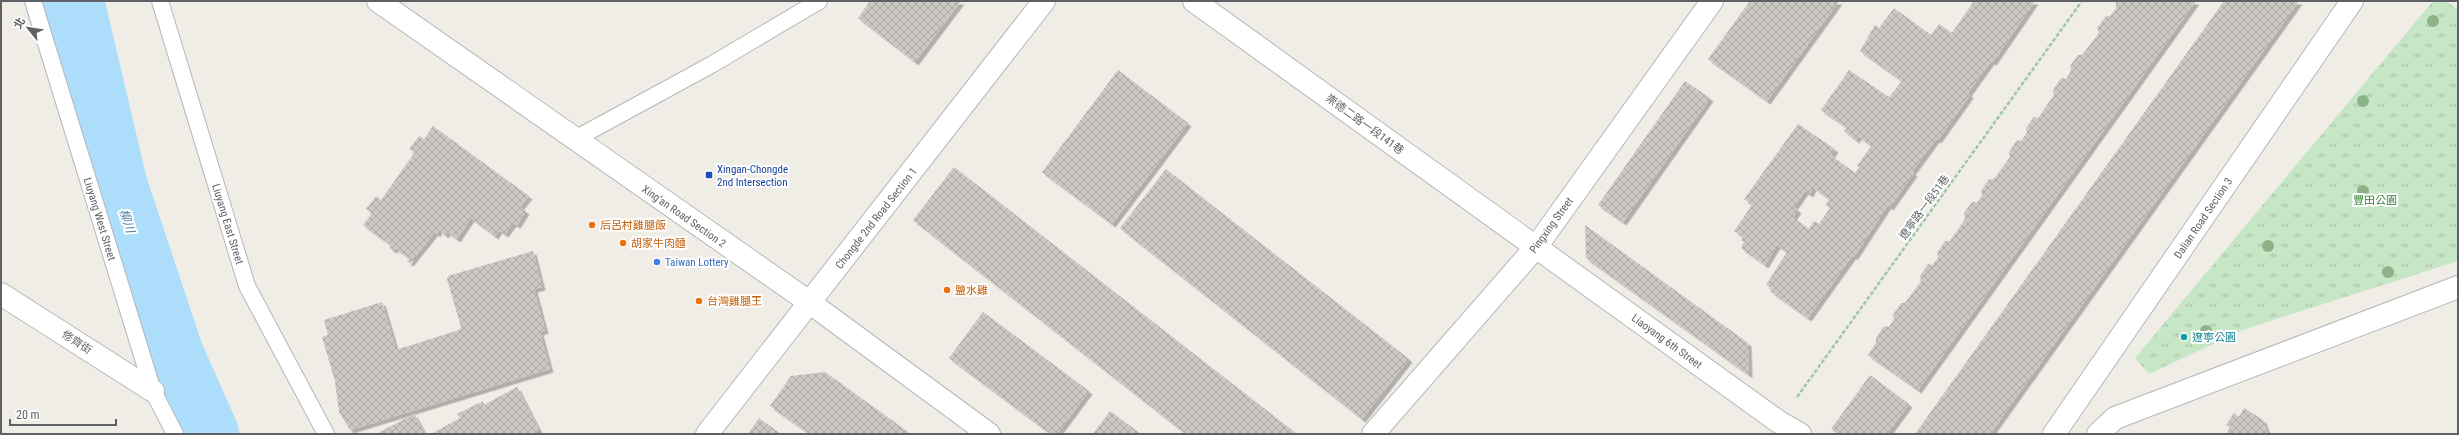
<svg xmlns="http://www.w3.org/2000/svg" width="2459" height="435" viewBox="0 0 2459 435" font-family="'Roboto Condensed','Noto Sans TC',sans-serif">
<defs>
<pattern id="grass-tufts" width="24" height="20" patternUnits="userSpaceOnUse"><rect width="24" height="20" fill="#c7e6c5"/><path d="M3 7l-1-3M5 7V3M7 7l1-3M15 17l-1-3M17 17v-4M19 17l1-3" fill="none" stroke="#a5bea4"/></pattern>
<pattern id="building-cross-hatch" width="8" height="8" patternUnits="userSpaceOnUse"><rect width="8" height="8" fill="#ccc8c4"/><path d="M0 0l8 8M0 8l8-8" fill="none" stroke="#a9a6a3"/></pattern>
<filter id="shadow"><feDropShadow dx="3.5" dy="3.5" stdDeviation="0" flood-color="#0004"/></filter>
</defs>
<rect width="100%" height="100%" fill="#f0ede7"/>
<path fill="url(#grass-tufts)" d="M 2433,1 L 2446,1 L 2458,10 L 2458,261 L 2245,329 L 2149,374 L 2135,358 Z"/>
<g fill="none" stroke-linecap="round" stroke-linejoin="round">
<path stroke="#acddfb" stroke-width="64" d="M 72,1 L 116,187 L 172,355 L 207,434"/>
</g>
<path fill="url(#building-cross-hatch)" fill-rule="evenodd" filter="url(#shadow)" d="M 870,1 L 961,1 L 915,62 L 858,18 Z
M 1750,1 L 1839,1 L 1767,101 L 1708,59 Z
M 1974,1 L 2035,1 L 1993,62 L 1991,61 L 1968,93 L 1970,95 L 1938,140 L 1936,139 L 1912,172 L 1914,173 L 1890,207 L 1888,205 L 1854,257 L 1853,255 L 1808,318 L 1770,291 L 1773,289 L 1766,285 L 1787,252 L 1777,245 L 1765,265 L 1741,248 L 1744,242 L 1741,240 L 1743,236 L 1734,231 L 1752,205 L 1744,199 L 1798,124 L 1835,149 L 1831,155 L 1855,173 L 1859,167 L 1857,166 L 1871,146 L 1858,136 L 1856,140 L 1844,131 L 1847,127 L 1821,110 L 1849,70 L 1889,97 L 1902,81 L 1860,51 L 1875,25 L 1879,28 L 1894,8 L 1931,35 L 1939,24 L 1952,33 ZM 1813,187 L 1829,199 L 1826,205 L 1830,208 L 1819,224 L 1814,221 L 1809,229 L 1793,217 L 1798,210 L 1794,207 L 1805,191 L 1810,194 Z
M 2116,1 L 2196,1 L 1918,390 L 1868,355 L 1876,343 L 1876,338 L 1884,326 L 1889,327 L 1894,319 L 1893,315 L 1901,303 L 1905,303 L 1921,281 L 1920,276 L 1928,264 L 1932,265 L 1938,258 L 1937,253 L 1945,241 L 1950,241 L 1965,219 L 1964,213 L 1972,202 L 1977,202 L 1982,196 L 1981,191 L 1989,179 L 1994,179 L 2010,157 L 2009,152 L 2017,140 L 2021,141 L 2027,133 L 2026,128 L 2034,117 L 2038,118 L 2054,95 L 2053,90 L 2061,78 L 2066,79 L 2071,71 L 2070,66 L 2078,55 L 2082,55 L 2099,33 L 2097,28 L 2106,16 L 2110,16 L 2116,9 Z
M 2224,1 L 2299,1 L 1990,434 L 1915,434 Z
M 1118,70 L 1188,123 L 1112,224 L 1042,172 Z
M 1685,81 L 1710,98 L 1623,222 L 1598,205 Z
M 433,126 L 529,196 L 520,207 L 526,211 L 517,225 L 513,223 L 505,234 L 499,230 L 495,236 L 471,218 L 457,239 L 447,232 L 445,235 L 439,230 L 437,234 L 435,232 L 410,263 L 407,261 L 410,258 L 395,248 L 393,250 L 389,247 L 391,245 L 363,225 L 372,213 L 366,209 L 376,196 L 381,200 L 415,152 L 409,149 L 419,136 L 424,139 Z
M 954,167 L 1297,434 L 1186,434 L 913,220 Z
M 1166,169 L 1409,359 L 1362,419 L 1120,228 Z
M 1585,225 L 1748,343 L 1749,375 L 1586,258 Z
M 533,251 L 542,287 L 534,289 L 545,330 L 540,332 L 550,369 L 350,430 L 339,412 L 335,381 L 322,337 L 328,335 L 324,320 L 382,302 L 395,346 L 399,349 L 459,330 L 461,327 L 447,279 L 448,276 Z
M 983,312 L 1089,391 L 1057,434 L 1051,434 L 949,358 Z
M 825,372 L 911,434 L 810,434 L 770,406 L 791,376 Z
M 1870,375 L 1909,404 L 1887,434 L 1838,434 L 1831,429 Z
M 517,387 L 539,430 L 531,434 L 431,434 L 460,418 L 457,414 L 483,401 L 484,405 Z
M 2244,408 L 2263,420 L 2268,434 L 2226,434 L 2230,427 L 2226,425 L 2234,413 L 2239,417 Z
M 1110,411 L 1141,434 L 1093,434 Z
M 414,414 L 425,434 L 376,434 Z
M 759,418 L 781,434 L 748,434 Z"/>
<g fill="none" stroke-linecap="round" stroke-linejoin="round">
<defs>
<path id="service" d="M 33,1 L 153,391 L 175,434
M 160,1 L 247,286 L 326,434
M 575,139 L 711,65 L 819,1"/>
<path id="minor" d="M 378,1 L 809,302 L 989,434
M 1194,1 L 1779,422 L 1800,434
M 1,294 L 153,391
M 707,434 L 1044,1
M 1373,434 L 1536,247 L 1712,1
M 2054,434 L 2352,1
M 2098,434 L 2115,418 L 2458,287"/>
</defs>
<use href="#service" stroke="#b4b7bb" stroke-width="18"/>
<use href="#minor" stroke="#b4b7bb" stroke-width="24"/>
<path stroke="#9ec7a7" stroke-width="2.5" stroke-dasharray="4 2" stroke-linecap="butt" d="M 1797,397 L 2082,1"/>
<use href="#service" stroke="#fff" stroke-width="16"/>
<use href="#minor" stroke="#fff" stroke-width="22"/>
</g>
<g fill="#8cb288">
<circle cx="2433" cy="21" r="6"/>
<circle cx="2363" cy="101" r="6"/>
<circle cx="2363" cy="191" r="6"/>
<circle cx="2268" cy="246" r="6"/>
<circle cx="2388" cy="272" r="6"/>
<circle cx="2206" cy="331" r="6"/>
</g>
<rect fill="#1a4fb4" stroke="#fff" stroke-width="1.5" x="705" y="171" width="8" height="8" rx="2"/>
<g fill="#e8710a" stroke="#fff" stroke-width="1.5">
<circle cx="592" cy="225" r="4"/>
<circle cx="623" cy="243" r="4"/>
<circle cx="947" cy="290" r="4"/>
<circle cx="699" cy="301" r="4"/>
</g>
<circle fill="#3f7fe0" stroke="#fff" stroke-width="1.5" cx="657" cy="262" r="4"/>
<circle fill="#0f9aa8" stroke="#fff" stroke-width="1.5" cx="2184" cy="337" r="4"/>
<g text-anchor="middle" stroke-width="4" stroke-linejoin="round" paint-order="stroke">
<g font-size="11" fill="#5e6266" stroke="#fff">
<text transform="translate(1365 124) rotate(36)" y="4">崇德二路一段141巷</text>
<text transform="translate(1924 207) rotate(-54)" y="4">遼寧路一段51巷</text>
<text transform="translate(684 216) rotate(35)" y="4">Xing’an Road Section 2</text>
<text transform="translate(876 218) rotate(-52)" y="4">Chongde 2nd Road Section 1</text>
<text transform="translate(2203 218) rotate(-56)" y="4">Dalian Road Section 3</text>
<text transform="translate(100 219) rotate(73)" y="4">Liuyang West Street</text>
<text transform="translate(228 224) rotate(73)" y="4">Liuyang East Street</text>
<text transform="translate(1551 225) rotate(-54)" y="4">Pingxing Street</text>
<text transform="translate(1667 341) rotate(36)" y="4">Liaoyang 6th Street</text>
<text transform="translate(77 342) rotate(33)" y="4">修齊街</text>
</g>
<g font-size="11" fill="#164399" stroke="#fff" text-anchor="start">
<text x="717" y="173">Xingan-Chongde<tspan x="717" dy="13">2nd Intersection</tspan></text>
</g>
<g font-size="11" fill="#3a823a" stroke="#fff">
<text x="2375" y="204">豐田公園</text>
</g>
<g font-size="11" fill="#c56008" stroke="#fff" text-anchor="start">
<text x="600" y="229">后呂村雞腿飯</text>
<text x="631" y="247">胡家牛肉麵</text>
<text x="955" y="294">鹽水雞</text>
<text x="707" y="305">台灣雞腿王</text>
</g>
<g font-size="11" fill="#366cbe" stroke="#fff" text-anchor="start">
<text x="665" y="266">Taiwan Lottery</text>
</g>
<g font-size="11" fill="#0d838f" stroke="#fff" text-anchor="start">
<text x="2192" y="341">遼寧公園</text>
</g>
<g font-size="12" font-style="italic" fill="#457aa4" stroke="#fff">
<text transform="translate(127 221) rotate(72)" y="4">柳川</text>
</g>
</g>
<rect width="2459" height="435" fill="none" stroke="#5e6266" stroke-width="4"/>
<g transform="translate(28 28) rotate(300)" stroke="#ffffff" stroke-width="3" paint-order="stroke">
<path d="M0-3L7 15L0 10L-7 15Z" fill="#5e6266"/>
<text y="-6" font-size="11" font-weight="bold" text-anchor="middle" fill="#5e6266">北</text>
</g>
<path d="M10 419v6h106v-6" fill="none" stroke="#5e6266" stroke-width="2"/>
<text x="16" y="419" font-size="12" fill="#5e6266" stroke="#ffffff" stroke-width="3" paint-order="stroke">20 m</text>
</svg>
